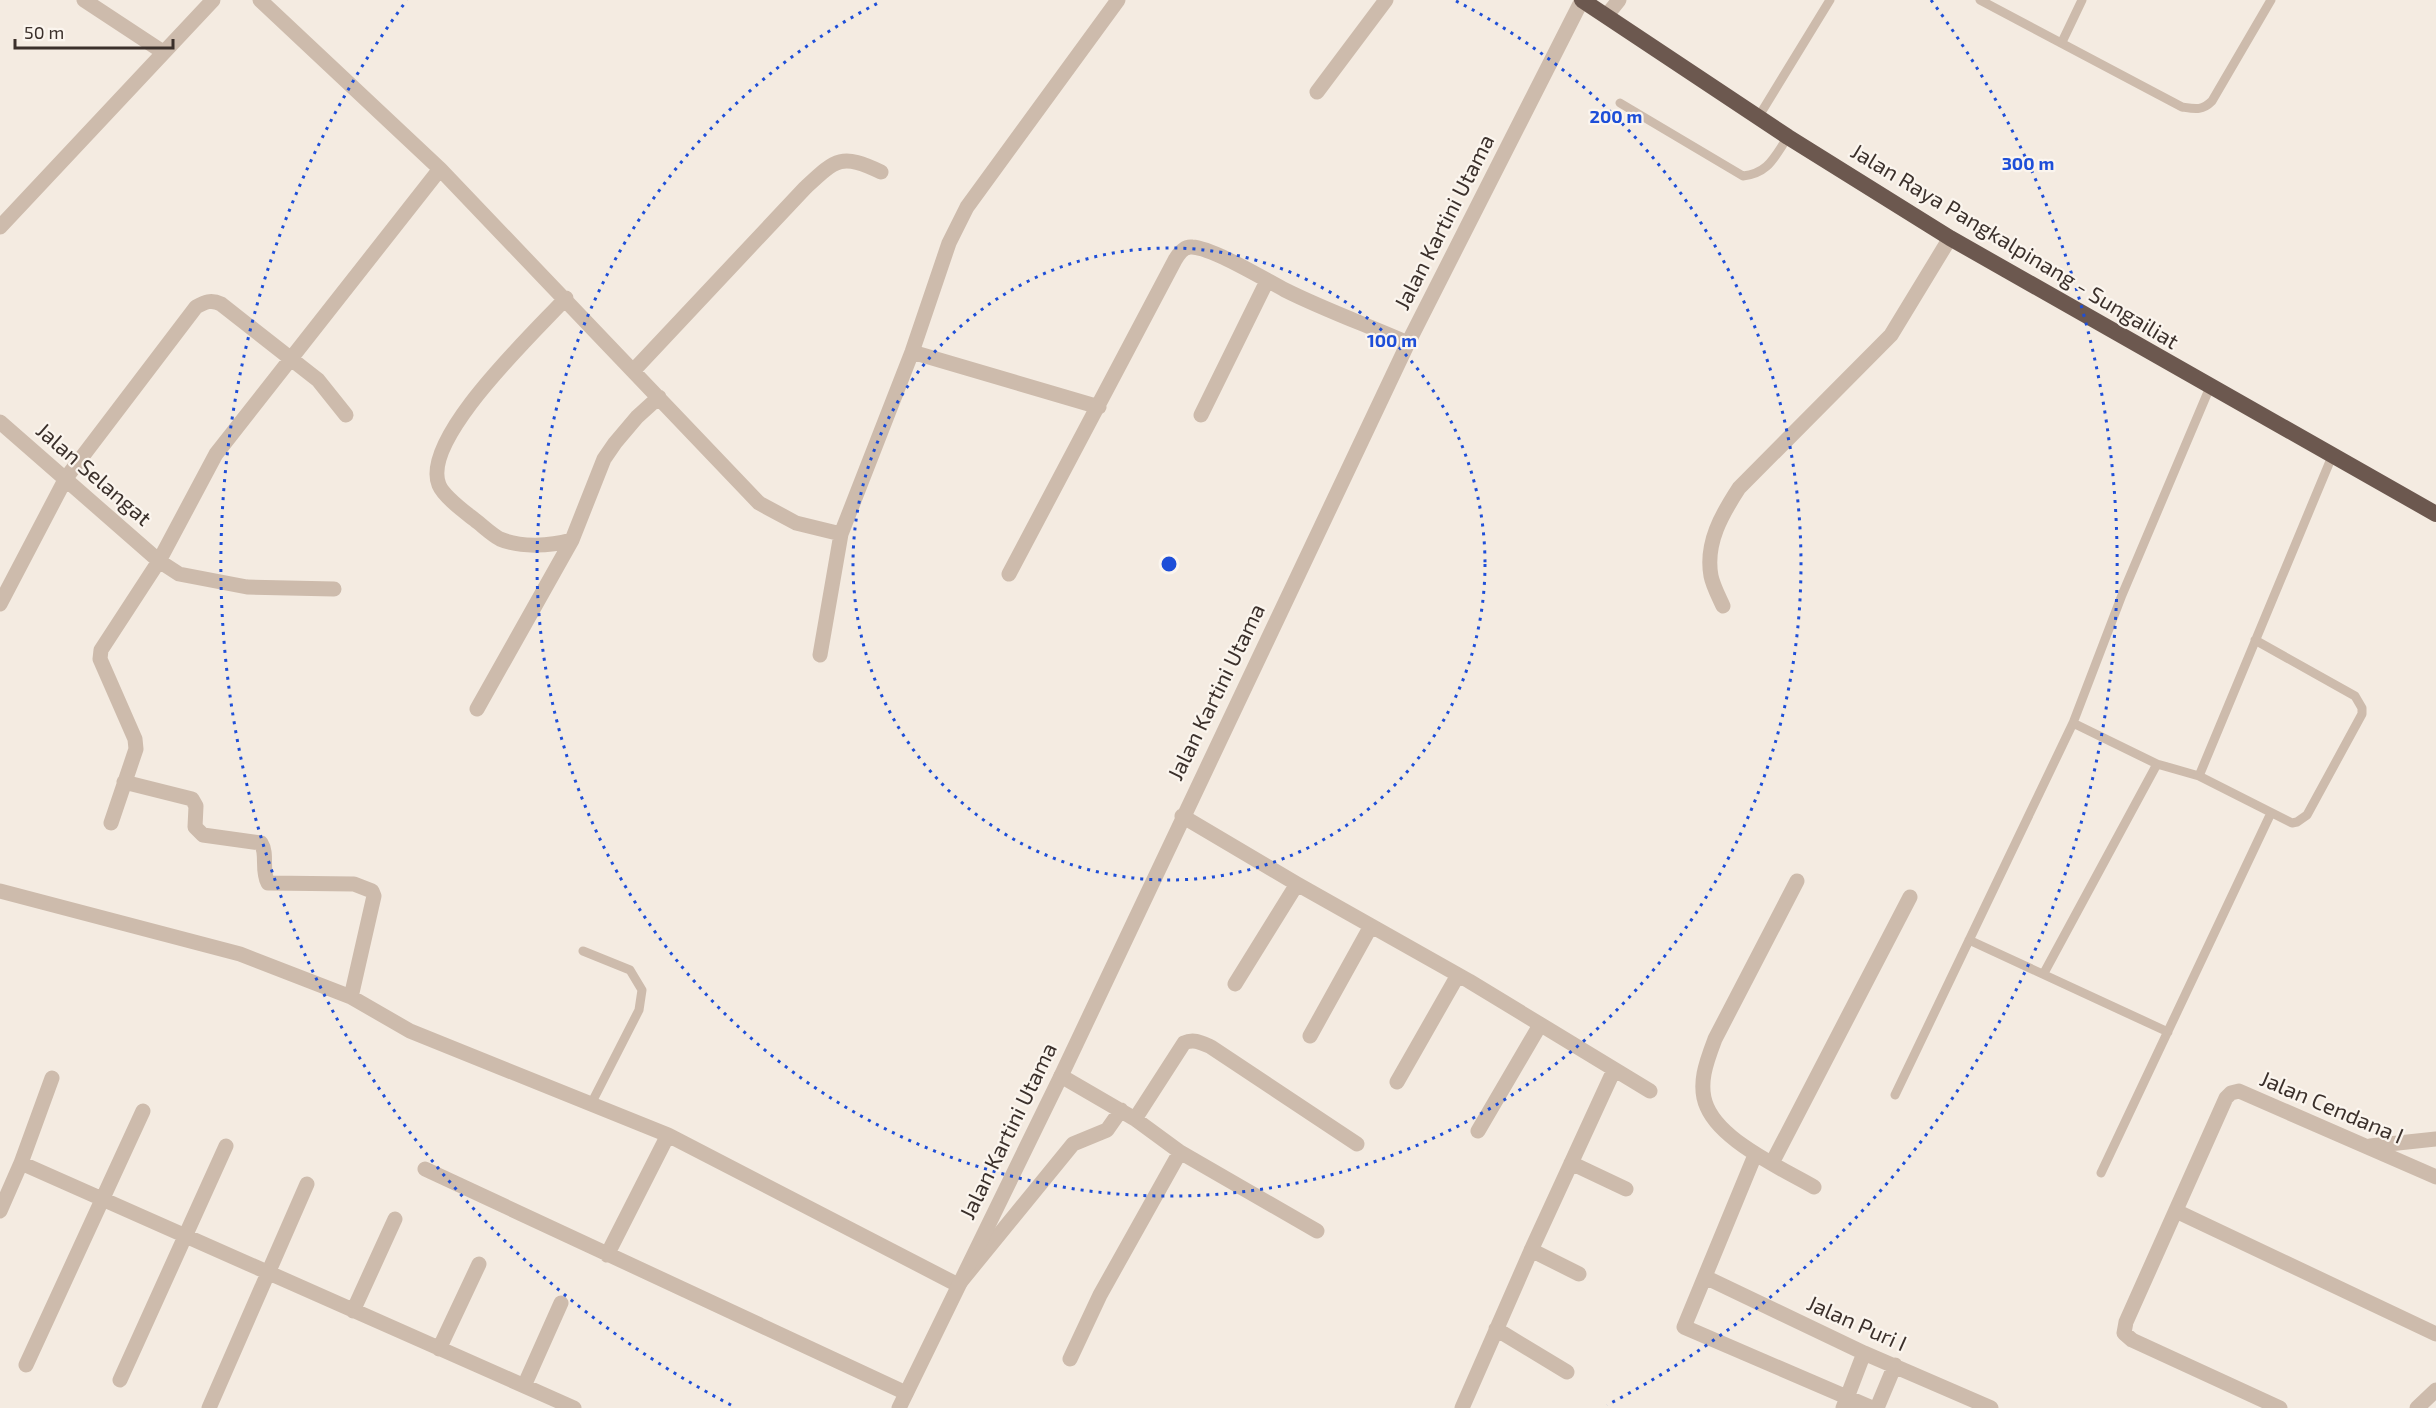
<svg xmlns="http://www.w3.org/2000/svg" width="2436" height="1408" viewBox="0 0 2436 1408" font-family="'Exo 2',sans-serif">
<rect width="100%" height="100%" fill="#f4ebe1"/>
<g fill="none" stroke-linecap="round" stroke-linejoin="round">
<path stroke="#cdbbac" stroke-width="9" d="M 1980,0 L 2182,107 C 2195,109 2202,111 2212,101 L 2271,0
M 2062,42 L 2082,0
M 1620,103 L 1743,176 C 1769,173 1774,157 1788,137
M 1759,116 L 1830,0
M 2210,387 L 2122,595 L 2073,723 L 2157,764 L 2199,776 L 2333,454
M 2199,776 L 2292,823 L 2297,822 L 2307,815 L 2362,714 L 2362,708 L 2355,696 L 2255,640
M 1969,940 L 2168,1032
M 583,951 L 630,970 L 642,990 L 639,1010 L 591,1104
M 2044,973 L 2157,764
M 1895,1095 L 2073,723
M 2101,1173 L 2271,813"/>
<path stroke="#cdbbac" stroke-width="15" d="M 84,0 L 163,52
M 260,0 L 440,169 L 759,503 L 796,523 L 841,534
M 1607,15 L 1619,0
M 1317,92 L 1386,0
M 0,227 L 213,0
M 566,298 C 536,331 420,439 439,485 C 444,497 465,512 475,520 C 483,526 491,534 500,539 C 521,548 550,546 572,540
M 912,352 L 1099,407
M 634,370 L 805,188 C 836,159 841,153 881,172
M 1201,415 L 1267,281
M 0,422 L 159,561 L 179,574 L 247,587 L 334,589
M 1009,574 L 1175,260 C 1179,253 1184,246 1192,247 C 1213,248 1264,279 1285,290 C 1325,310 1367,325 1408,343
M 0,604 L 66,478 L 196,307 C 205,302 211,299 221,304 L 318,380 L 346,415
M 1723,606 C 1719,597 1713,586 1711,576 C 1705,543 1722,514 1739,488 L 1891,335 L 1950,238
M 820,655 L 841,534 L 912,352 L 949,243 L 967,207 L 1118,0
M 477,709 L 572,540 L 604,459 L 615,443 L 637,417 L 659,397
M 124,782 L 192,799 L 196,806 L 195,827 L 203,835 L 261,843 C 268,854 261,870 268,883 L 354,884 L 372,891 L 374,896 L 351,997
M 1182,816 L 1297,884 L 1469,981 L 1650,1091
M 111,823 L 136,749 L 135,739 L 100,659 L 101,650 L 159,561 L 216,454 L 440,169
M 1797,881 L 1715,1039 C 1707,1060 1697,1085 1707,1107 C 1722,1142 1783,1169 1814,1187
M 0,891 L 240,954 L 351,997 L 410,1031 L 668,1135 L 958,1285 L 1073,1144 L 1107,1130 L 1121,1110
M 1235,984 L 1297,884
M 1310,1036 L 1371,926
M 1061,1076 L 1135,1119 L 1184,1043 C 1194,1038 1202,1043 1211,1047 L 1357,1144
M 52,1078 L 21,1163 L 574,1408
M 1397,1082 L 1458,975
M 1135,1119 L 1180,1152 L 1317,1231
M 1478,1131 L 1540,1025
M 2370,1146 L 2436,1139
M 1755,1155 L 1684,1327 L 1872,1408
M 1571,1163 L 1626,1189
M 1772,1163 L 1910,897
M 425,1169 L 906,1393
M 0,1211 L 21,1163
M 2176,1211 L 2436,1334
M 1531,1250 L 1579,1274
M 607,1255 L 668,1135
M 1705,1277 L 1864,1353 L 1991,1408
M 353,1311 L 395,1219
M 1496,1329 L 1567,1372
M 439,1349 L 479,1264
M 1070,1359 L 1100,1295 L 1180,1152
M 26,1365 L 143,1111
M 120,1380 L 226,1146
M 524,1386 L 561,1303
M 209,1408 L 307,1184
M 1462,1408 L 1533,1246 L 1614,1070
M 1843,1408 L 1864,1353
M 1877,1408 L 1895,1365
M 2280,1408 L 2132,1340 L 2124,1333 L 2126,1322 L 2226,1098 L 2231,1093 L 2239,1091 L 2436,1177
M 2417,1408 L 2436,1390"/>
<path stroke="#cdbbac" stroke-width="15" d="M 899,1408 L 1061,1076 L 1408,343 L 1582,0"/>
<path stroke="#6c584f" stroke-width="16" d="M 1582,0 L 1788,137 L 1950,238 L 2436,514"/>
</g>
<g fill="none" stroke="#1d4ed8" stroke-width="3" stroke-dasharray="3 6">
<circle cx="1169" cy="564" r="316"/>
<path d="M1456 1A632 632 0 1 1 882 1"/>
<path d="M731 1405A948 948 0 0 1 407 0M1931 0A948 948 0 0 1 1607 1405"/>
</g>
<g text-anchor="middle" stroke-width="4.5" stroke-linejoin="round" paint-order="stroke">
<g font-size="22" fill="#3b302b" stroke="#fbf5ee">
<text transform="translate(1444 222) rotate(-63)" y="8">Jalan Kartini Utama</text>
<text transform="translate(2015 246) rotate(31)" y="8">Jalan Raya Pangkalpinang - Sungailiat</text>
<text transform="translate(94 474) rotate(41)" y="8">Jalan Selangat</text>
<text transform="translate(1216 692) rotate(-64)" y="8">Jalan Kartini Utama</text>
<text transform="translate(2332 1107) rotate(23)" y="8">Jalan Cendana I</text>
<text transform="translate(1008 1131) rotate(-64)" y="8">Jalan Kartini Utama</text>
<text transform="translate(1857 1323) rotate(24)" y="8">Jalan Puri I</text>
</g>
</g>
<circle cx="1169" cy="564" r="9" fill="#1d4ed8" stroke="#fbf5ee" stroke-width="3"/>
<g font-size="18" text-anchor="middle" font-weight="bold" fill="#1d4ed8" stroke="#fbf5ee" stroke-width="4.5" stroke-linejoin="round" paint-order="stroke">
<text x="1616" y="123">200 m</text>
<text x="2028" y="170">300 m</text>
<text x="1392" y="347">100 m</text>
</g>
<path d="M15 39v9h158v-9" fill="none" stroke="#3b302b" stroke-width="3"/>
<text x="24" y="39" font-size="18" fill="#3b302b" stroke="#fbf5ee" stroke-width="4.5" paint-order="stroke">50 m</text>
</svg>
